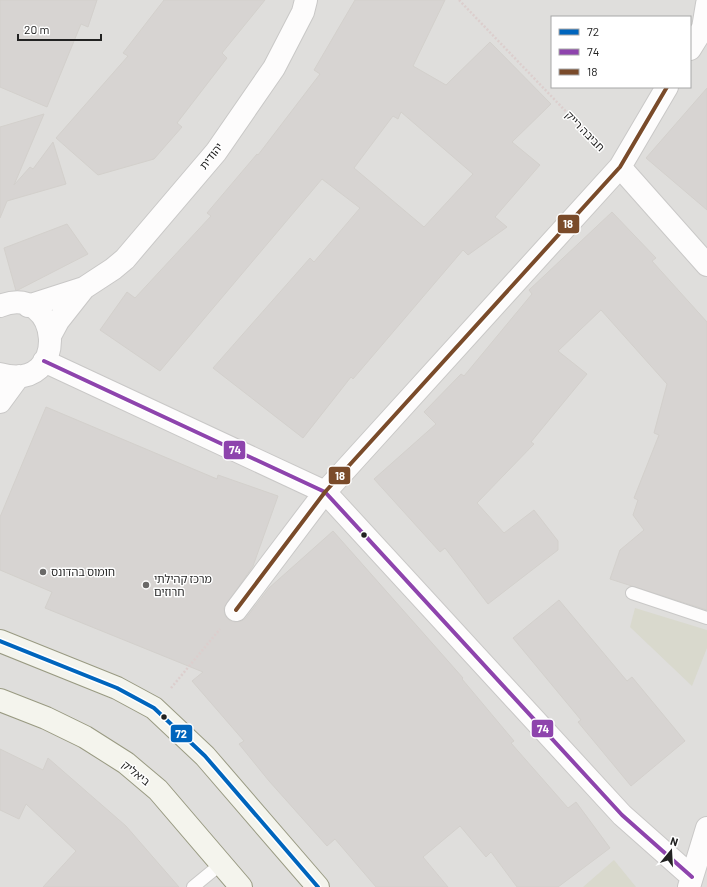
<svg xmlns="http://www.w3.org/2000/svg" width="707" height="887" viewBox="0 0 707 887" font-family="Barlow,'Noto Sans Hebrew',sans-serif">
<rect width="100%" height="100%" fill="#f0eeeb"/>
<path fill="#dfdedc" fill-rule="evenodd" d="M 0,0 L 707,0 L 707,887 L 0,887 ZM 552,17 L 690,17 L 690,87 L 552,87 Z"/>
<path fill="#d9d9cd" d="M 635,608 L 707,630 L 707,648 L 692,686 L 630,627 Z
M 614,860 L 636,887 L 583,887 Z"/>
<path fill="#d7d4d2" stroke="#d3d0cc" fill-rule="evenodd" d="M 0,0 L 97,0 L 88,27 L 81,24 L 47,107 L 0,87 Z
M 164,0 L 265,0 L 222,53 L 227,58 L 177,123 L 182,127 L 154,159 L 98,175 L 56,138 L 128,56 L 123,53 Z
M 355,0 L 445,0 L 413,66 L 446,85 L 490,42 L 551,104 L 512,142 L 540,165 L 495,217 L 507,227 L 468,255 L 463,250 L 353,379 L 351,377 L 303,438 L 213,368 L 310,258 L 314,262 L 360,208 L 322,179 L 160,371 L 100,330 L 127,292 L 135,298 L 211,216 L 207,213 L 257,154 L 258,155 L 320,74 L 314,70 ZM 401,112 L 473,174 L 424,227 L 354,168 L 393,116 L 398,119 Z
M 707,88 L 707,210 L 646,158 Z
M 44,114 L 14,185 L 30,167 L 33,169 L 53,142 L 66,184 L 7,201 L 0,218 L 0,127 Z
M 612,212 L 656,258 L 652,261 L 707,322 L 707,610 L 610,579 L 620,550 L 644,530 L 633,515 L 638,500 L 634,498 L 659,435 L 654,433 L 667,384 L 601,310 L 558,351 L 587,374 L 531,442 L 534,444 L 477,503 L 504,533 L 534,510 L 558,541 L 558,550 L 488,604 L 445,548 L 440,552 L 374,479 L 436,424 L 424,412 L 461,374 L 464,376 L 532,294 L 529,290 Z
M 67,224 L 88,254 L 16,291 L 4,248 Z
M 46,407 L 217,479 L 218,475 L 278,496 L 253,566 L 224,608 L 225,615 L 229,620 L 235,622 L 241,621 L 246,618 L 269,588 L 333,531 L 463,678 L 462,679 L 514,741 L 511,743 L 568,808 L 576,802 L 610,848 L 558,887 L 517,887 L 491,852 L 486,857 L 460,826 L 423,857 L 448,887 L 376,887 L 335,839 L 327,846 L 269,781 L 239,744 L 244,741 L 192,681 L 203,672 L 45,608 L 52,592 L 0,570 L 0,517 Z
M 559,600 L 627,681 L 632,677 L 685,741 L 631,786 L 578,722 L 581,720 L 513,638 Z
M 0,749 L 43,770 L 48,758 L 126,826 L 179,887 L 43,887 L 76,851 L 26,804 L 19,819 L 0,810 Z"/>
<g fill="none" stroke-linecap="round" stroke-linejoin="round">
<defs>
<path id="service" d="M 632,593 L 707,618
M 193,887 L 221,864"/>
<path id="minor" d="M 690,49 L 703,28 L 707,4
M 620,167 L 707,265
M 0,306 C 61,281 72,394 0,374
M 28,306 L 84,288 L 113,269 L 125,259 L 216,152 L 274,68 L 303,12 L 306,0
M 51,334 L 58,321 L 84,288
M 44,361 L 325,492 L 622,815 L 692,877
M 0,402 L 19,376
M 236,610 L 325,492 L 620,167 L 667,87
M 689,887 L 707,828"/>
<path id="secondary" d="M 0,641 L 117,688 L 154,708 L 205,756 L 318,887
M 0,700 L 46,718 L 85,737 L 126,763 L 158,790 L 241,887"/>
</defs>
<use href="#service" stroke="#c9c8c7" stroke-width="14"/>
<use href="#minor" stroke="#c9c8c7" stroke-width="24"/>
<use href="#secondary" stroke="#999a82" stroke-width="24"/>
<path stroke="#dccecd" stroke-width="2.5" stroke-dasharray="2 2" stroke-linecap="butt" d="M 459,0 L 601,148
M 171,688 L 220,629"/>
<use href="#service" stroke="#fdfcfc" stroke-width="12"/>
<use href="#minor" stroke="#fdfcfc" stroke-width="22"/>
<use href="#secondary" stroke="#f4f4ed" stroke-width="22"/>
<defs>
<path id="bus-1" d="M 0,641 L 117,688 L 154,708 L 205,756 L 318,887"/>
<path id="bus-2" d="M 44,361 L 325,492 L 622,815 L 692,877"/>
<path id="bus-3" d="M 236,610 L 325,492 L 620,167 L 667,87"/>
</defs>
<use href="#bus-1" stroke="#fff" stroke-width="7"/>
<use href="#bus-2" stroke="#fff" stroke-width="7"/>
<use href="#bus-3" stroke="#fff" stroke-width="7"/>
<use href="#bus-1" stroke="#0065bd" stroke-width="4"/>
<use href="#bus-2" stroke="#8e44ad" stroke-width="4"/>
<use href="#bus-3" stroke="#7a4b2a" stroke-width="4"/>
</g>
<g fill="#222" stroke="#fff" stroke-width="1.5">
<circle cx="364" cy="535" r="3.5"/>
<circle cx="164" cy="717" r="3.5"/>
</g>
<g fill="#6a6968" stroke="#fff" stroke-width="1.5">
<circle cx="43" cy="572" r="4"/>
<circle cx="146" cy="585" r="4"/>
</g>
<g text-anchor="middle" stroke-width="3" stroke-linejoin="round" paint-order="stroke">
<g font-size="11" fill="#222" stroke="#fff">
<text transform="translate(585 131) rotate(46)" y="4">חביבה רייק</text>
<text transform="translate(211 156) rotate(-52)" y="4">יהודית</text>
<text transform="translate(136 773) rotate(39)" y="4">ביאליק</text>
</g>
<g font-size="11" fill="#222" stroke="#fff" text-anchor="start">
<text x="51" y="576">חומוס בהדונס</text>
<text x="154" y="583">מרכז קהילתי<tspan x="154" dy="13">חרוזים</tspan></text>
</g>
</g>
<g stroke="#fff" stroke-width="1.5">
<rect x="557" y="214" width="23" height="20" rx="4" fill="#7a4b2a"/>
<rect x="223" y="440" width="23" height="20" rx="4" fill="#8e44ad"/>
<rect x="328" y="466" width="23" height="19" rx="4" fill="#7a4b2a"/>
<rect x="531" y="719" width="23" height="19" rx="4" fill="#8e44ad"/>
<rect x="170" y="724" width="23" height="19" rx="4" fill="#0065bd"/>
</g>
<g font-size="11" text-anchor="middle" font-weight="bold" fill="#fff">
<text x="568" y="228">18</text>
<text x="235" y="454">74</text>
<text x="340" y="480">18</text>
<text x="543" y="733">74</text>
<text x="181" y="738">72</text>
</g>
<rect x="551" y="16" width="140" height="72" fill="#ffffff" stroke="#a7a7a7"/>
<rect x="559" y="29" width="20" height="6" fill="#0065bd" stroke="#a7a7a7"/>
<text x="587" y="36" font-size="12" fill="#222222">72</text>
<rect x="559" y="49" width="20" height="6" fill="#8e44ad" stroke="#a7a7a7"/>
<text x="587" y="56" font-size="12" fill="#222222">74</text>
<rect x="559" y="69" width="20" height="6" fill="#7a4b2a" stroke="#a7a7a7"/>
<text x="587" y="76" font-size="12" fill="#222222">18</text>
<g transform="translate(671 851) rotate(18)" stroke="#ffffff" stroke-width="3" paint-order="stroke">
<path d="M0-3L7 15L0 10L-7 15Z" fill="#222222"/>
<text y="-6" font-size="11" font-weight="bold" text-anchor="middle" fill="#222222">N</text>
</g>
<path d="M18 34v6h83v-6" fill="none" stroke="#222222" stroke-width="2"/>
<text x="24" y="34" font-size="12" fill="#222222" stroke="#ffffff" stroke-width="3" paint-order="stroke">20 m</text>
</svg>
